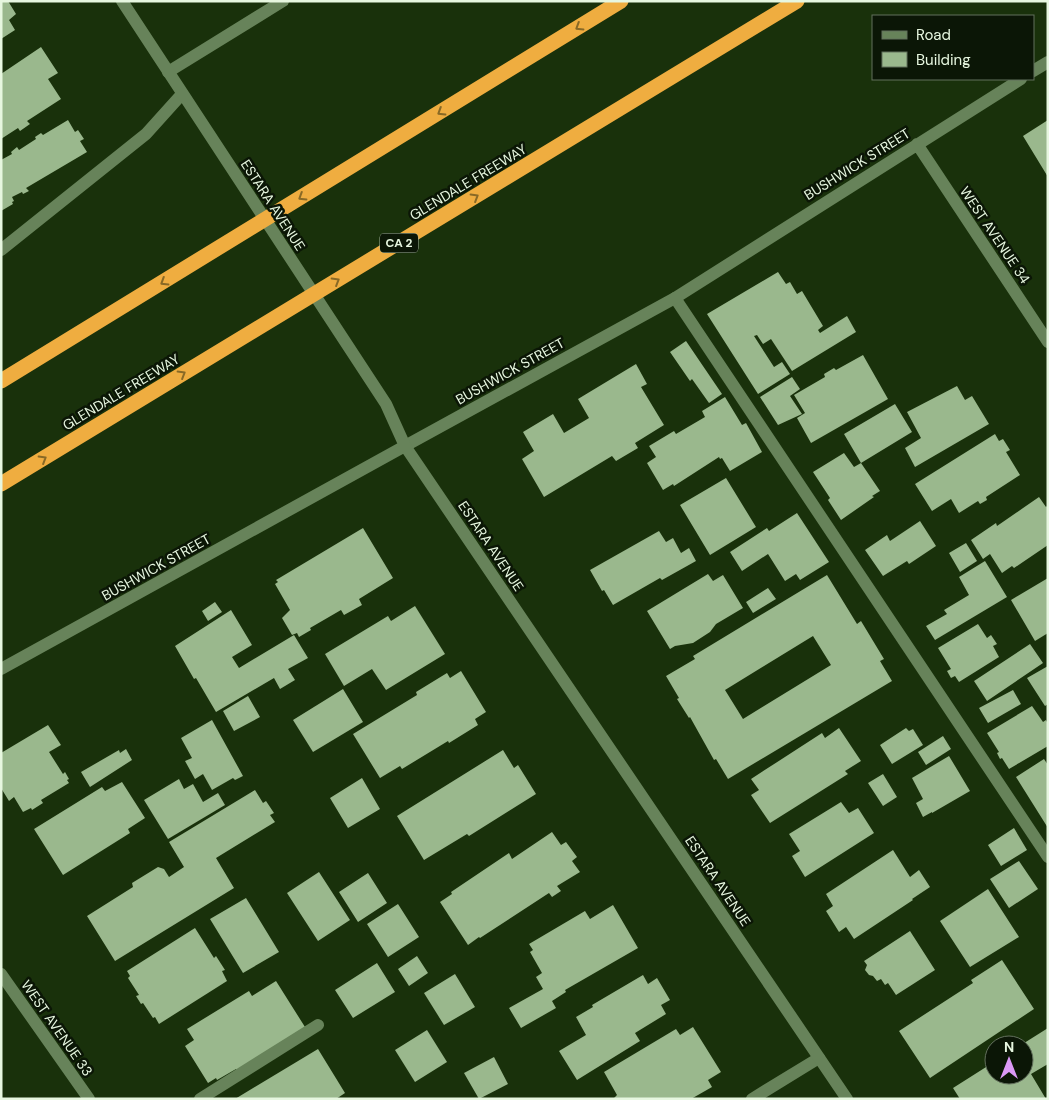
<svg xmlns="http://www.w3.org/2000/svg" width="1049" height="1100" viewBox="0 0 1049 1100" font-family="'DM Sans',sans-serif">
<rect width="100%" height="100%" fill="#19310b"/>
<path fill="#9ab88d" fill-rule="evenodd" d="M 1,1 L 8,1 L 16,14 L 9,20 L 15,30 L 1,39 Z
M 41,47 L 58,73 L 48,79 L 61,99 L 27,121 L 30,124 L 20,131 L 18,128 L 1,139 L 1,74 Z
M 68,120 L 75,132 L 78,130 L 84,139 L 80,141 L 87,152 L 26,188 L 29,191 L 23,194 L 22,192 L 12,197 L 14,201 L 12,202 L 13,204 L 1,211 L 1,160 L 12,154 L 11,152 L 17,147 L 19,150 L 36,139 L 35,137 L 41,133 L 43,135 Z
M 1048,120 L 1048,177 L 1023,136 Z
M 778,272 L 786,284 L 790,282 L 797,294 L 802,291 L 823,326 L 818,330 L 820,333 L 847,316 L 856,332 L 792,371 L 771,339 L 763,344 L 757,335 L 754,336 L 774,367 L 782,362 L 790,374 L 758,394 L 707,314 Z
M 686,341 L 722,394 L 709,403 L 692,379 L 690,381 L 670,352 Z
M 863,355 L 888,399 L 811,443 L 797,418 L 805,413 L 794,395 L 825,377 L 824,374 L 834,368 L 836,370 Z
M 636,364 L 647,384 L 641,387 L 664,425 L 635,443 L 638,448 L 616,461 L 612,456 L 544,497 L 522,459 L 534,451 L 523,432 L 553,414 L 564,433 L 589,418 L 578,399 Z
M 792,377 L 800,389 L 790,396 L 802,414 L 778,425 L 760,397 Z
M 957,386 L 965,400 L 972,396 L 989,424 L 915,467 L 905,448 L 921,438 L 907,412 Z
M 725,397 L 742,425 L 746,423 L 762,452 L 730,471 L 722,458 L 720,459 L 719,457 L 674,486 L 673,484 L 663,490 L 647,463 L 656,457 L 649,446 L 674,431 L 676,434 L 705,417 L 702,411 Z
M 895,404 L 912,432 L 861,463 L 844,434 Z
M 995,434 L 999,441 L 1003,439 L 1010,450 L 1006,452 L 1020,475 L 986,497 L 987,500 L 980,504 L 978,501 L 959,513 L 951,499 L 932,511 L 915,484 Z
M 844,453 L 854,467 L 861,463 L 880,491 L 872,496 L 874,497 L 841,520 L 828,500 L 830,498 L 813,472 Z
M 726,478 L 756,527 L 710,555 L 680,505 Z
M 1039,497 L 1046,507 L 1048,505 L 1048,545 L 1014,568 L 1012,566 L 1002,573 L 990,554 L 983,559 L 971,540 L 996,523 L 997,526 Z
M 797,513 L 829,562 L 800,580 L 796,574 L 785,581 L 768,554 L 742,571 L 730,552 L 767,528 L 769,531 Z
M 920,521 L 936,546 L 909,564 L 907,561 L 883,576 L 865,550 L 887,535 L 890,541 Z
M 363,528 L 393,578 L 359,599 L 362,605 L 344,615 L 341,610 L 310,628 L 311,630 L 299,637 L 297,633 L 292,635 L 282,618 L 290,610 L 275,584 L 278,582 L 276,580 Z
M 659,531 L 666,542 L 673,538 L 681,553 L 689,548 L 696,561 L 662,580 L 660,578 L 613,605 L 604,590 L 602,591 L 590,570 Z
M 966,543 L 977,561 L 960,572 L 949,553 Z
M 985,561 L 1007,597 L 935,640 L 926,626 L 947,614 L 944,610 L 969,595 L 959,577 Z
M 708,574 L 713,581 L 723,575 L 743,608 L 716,624 L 710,632 L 693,643 L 675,646 L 670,649 L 647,611 Z
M 827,575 L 857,624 L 861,621 L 884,659 L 880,661 L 892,681 L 728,779 L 716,759 L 714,760 L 690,717 L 689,718 L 677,699 L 679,698 L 666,676 L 695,659 L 693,656 ZM 813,636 L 831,665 L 743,719 L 725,690 Z
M 1048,578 L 1048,633 L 1035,641 L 1011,600 Z
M 768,588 L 776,599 L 753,613 L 746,602 Z
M 215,602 L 222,612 L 208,621 L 202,611 Z
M 415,606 L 445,654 L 386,690 L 372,669 L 344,686 L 325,654 L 388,616 L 391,621 Z
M 231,610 L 252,645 L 232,657 L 239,668 L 294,635 L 308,658 L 288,669 L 295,680 L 280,689 L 274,678 L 216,712 L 196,678 L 194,679 L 175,646 Z
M 978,624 L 987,638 L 991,635 L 997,644 L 993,646 L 999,657 L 959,682 L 955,676 L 951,678 L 947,671 L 951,669 L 938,648 Z
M 1030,644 L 1043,663 L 987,701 L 974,681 Z
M 1048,666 L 1048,704 L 1045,706 L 1027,678 Z
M 461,671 L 486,712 L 475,719 L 478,725 L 449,743 L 448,741 L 402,769 L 400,766 L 380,778 L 353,734 L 417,695 L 416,692 L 447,673 L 450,678 Z
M 343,689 L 363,722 L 313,752 L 293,720 Z
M 1013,690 L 1021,704 L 988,723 L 979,708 Z
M 248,696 L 260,717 L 234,731 L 223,711 Z
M 1032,706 L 1043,722 L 1046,720 L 1048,724 L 1048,746 L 1009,769 L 1002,758 L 1000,759 L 997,753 L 999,752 L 987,733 Z
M 212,720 L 243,776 L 235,780 L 233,778 L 212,790 L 203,774 L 195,779 L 185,761 L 192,758 L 181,738 Z
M 48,725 L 61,745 L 49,752 L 63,774 L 65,772 L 69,779 L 67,780 L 69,783 L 41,800 L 43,803 L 32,810 L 31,808 L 23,812 L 14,797 L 9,801 L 1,788 L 1,753 Z
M 839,728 L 861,761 L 845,771 L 848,774 L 770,823 L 751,795 L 759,790 L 751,779 L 822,733 L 825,738 Z
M 906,728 L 909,731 L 913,729 L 923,745 L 892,764 L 880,745 Z
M 943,736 L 951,749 L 926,765 L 918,752 Z
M 126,749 L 132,760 L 90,787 L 81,772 L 119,750 L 120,753 Z
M 503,750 L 514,768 L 518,765 L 536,794 L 469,836 L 467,834 L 424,860 L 397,816 Z
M 949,756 L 970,791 L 932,813 L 932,812 L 923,817 L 916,803 L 923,799 L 912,778 Z
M 1044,759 L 1048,765 L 1048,828 L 1016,777 Z
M 883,774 L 897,797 L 883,806 L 868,783 Z
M 362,778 L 380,809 L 348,828 L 330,798 Z
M 179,779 L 184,789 L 193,784 L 203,802 L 218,793 L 225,805 L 168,839 L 144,800 Z
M 122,782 L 145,818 L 128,829 L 130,833 L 63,875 L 34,829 L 102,787 L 105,791 Z
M 255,790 L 263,803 L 266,801 L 274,813 L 270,815 L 275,822 L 216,858 L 234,888 L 115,961 L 87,916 L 133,887 L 132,883 L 158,867 L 164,869 L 169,877 L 184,867 L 169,842 Z
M 841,802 L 849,813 L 858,808 L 874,833 L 805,877 L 792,856 L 800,851 L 789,834 Z
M 1014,828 L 1027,850 L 1001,866 L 988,845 Z
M 552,832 L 561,845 L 566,842 L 577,857 L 572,861 L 580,872 L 557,886 L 561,891 L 552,897 L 549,893 L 480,938 L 479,937 L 468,945 L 440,902 L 452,894 L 451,892 L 509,853 L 512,859 Z
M 893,850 L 910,877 L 919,870 L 930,887 L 912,899 L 913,900 L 854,939 L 846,927 L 839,932 L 826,911 L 833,906 L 826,894 Z
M 1019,861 L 1038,889 L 1009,908 L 990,879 Z
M 319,872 L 350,920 L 318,941 L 287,893 Z
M 368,873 L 387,903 L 358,922 L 339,892 Z
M 988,889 L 1019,937 L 970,967 L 940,921 Z
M 246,898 L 279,952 L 243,973 L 210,919 Z
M 398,904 L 419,937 L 388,957 L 367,924 Z
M 613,905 L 638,948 L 565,990 L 566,992 L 552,1001 L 556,1008 L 521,1028 L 509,1008 L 543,989 L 536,977 L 542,973 L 530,952 L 533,950 L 529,944 L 585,911 L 590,919 Z
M 195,928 L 214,958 L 216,956 L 225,970 L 222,971 L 227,981 L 159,1024 L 155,1017 L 153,1018 L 143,1003 L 141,1004 L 136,996 L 139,995 L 128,978 L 130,976 L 127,971 Z
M 910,931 L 935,970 L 896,995 L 888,983 L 885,985 L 881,979 L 877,981 L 873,976 L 869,975 L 865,970 L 867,965 L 864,961 Z
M 417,956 L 428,973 L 409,986 L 398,969 Z
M 1002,960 L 1034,1009 L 930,1078 L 899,1031 L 973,983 L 971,980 Z
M 377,963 L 395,992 L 353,1018 L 335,990 Z
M 455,974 L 475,1007 L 444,1025 L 424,993 Z
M 643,975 L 648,984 L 657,978 L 670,1000 L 661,1005 L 666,1014 L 635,1033 L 640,1041 L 577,1080 L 559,1051 L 586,1035 L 576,1017 L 593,1007 L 592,1005 Z
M 276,981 L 305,1027 L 237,1071 L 236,1069 L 217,1080 L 216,1078 L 208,1083 L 185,1046 L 194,1040 L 187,1029 L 249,991 L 252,996 Z
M 693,1027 L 721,1072 L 708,1080 L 712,1087 L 691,1099 L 614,1099 L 614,1098 L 617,1095 L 604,1072 L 676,1029 L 680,1035 Z
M 1048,1028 L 1048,1064 L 1031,1074 L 1046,1099 L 960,1099 L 953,1088 L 994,1062 L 994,1075 L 1024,1075 L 1024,1045 L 1021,1045 Z
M 427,1030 L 447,1062 L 415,1082 L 395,1050 Z
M 318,1049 L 345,1093 L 336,1099 L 235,1099 Z
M 494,1057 L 508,1084 L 479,1099 L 464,1073 Z"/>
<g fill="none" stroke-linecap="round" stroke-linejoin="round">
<path stroke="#67835a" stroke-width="12" d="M 1,250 L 146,134 L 182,94
M 675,298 L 1048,857
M 200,1099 L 318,1025
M 752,1099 L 819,1058"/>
<path stroke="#67835a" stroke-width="12" d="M 1033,71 L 1048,62
M 168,72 L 283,1
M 917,144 L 1048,342
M 405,446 L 675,298 L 1021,79"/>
<path stroke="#67835a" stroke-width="12" d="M 122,1 L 386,404 L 405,446 L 847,1099
M 1,669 L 405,446
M 1,974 L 89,1099"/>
<path stroke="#efad40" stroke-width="15" d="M 1,381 L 621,1
M 1,484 L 797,1"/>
</g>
<defs><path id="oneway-chevron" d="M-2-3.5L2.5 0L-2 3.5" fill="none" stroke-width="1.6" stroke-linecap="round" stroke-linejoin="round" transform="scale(1.25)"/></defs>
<g stroke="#886926">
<use href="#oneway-chevron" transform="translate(579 27) rotate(148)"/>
<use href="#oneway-chevron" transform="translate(441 112) rotate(148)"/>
<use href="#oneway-chevron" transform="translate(302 197) rotate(148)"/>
<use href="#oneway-chevron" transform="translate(475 197) rotate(-31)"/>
<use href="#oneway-chevron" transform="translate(336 281) rotate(-31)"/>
<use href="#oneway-chevron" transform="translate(164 282) rotate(148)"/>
<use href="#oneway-chevron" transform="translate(182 374) rotate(-31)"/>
<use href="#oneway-chevron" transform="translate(43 459) rotate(-31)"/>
</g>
<g text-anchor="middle" stroke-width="5" stroke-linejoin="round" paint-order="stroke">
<rect fill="#0b1606" stroke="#a5b49f" stroke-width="1" x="380" y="233.5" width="38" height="19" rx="4"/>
<g font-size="12" font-weight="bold" fill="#e7f7e0">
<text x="399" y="247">CA 2</text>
</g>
<g font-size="14" fill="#e7f7e0" stroke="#0b1606">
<text transform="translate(857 164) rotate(-32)" y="5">BUSHWICK STREET</text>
<text transform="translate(468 182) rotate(-31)" y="5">GLENDALE FREEWAY</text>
<text transform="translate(273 205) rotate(57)" y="5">ESTARA AVENUE</text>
<text transform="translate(995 235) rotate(56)" y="5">WEST AVENUE 34</text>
<text transform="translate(510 371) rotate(-29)" y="5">BUSHWICK STREET</text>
<text transform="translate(121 392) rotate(-31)" y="5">GLENDALE FREEWAY</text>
<text transform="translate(491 546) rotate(56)" y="5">ESTARA AVENUE</text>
<text transform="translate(156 567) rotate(-29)" y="5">BUSHWICK STREET</text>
<text transform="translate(718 881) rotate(56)" y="5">ESTARA AVENUE</text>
<text transform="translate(57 1028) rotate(55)" y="5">WEST AVENUE 33</text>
</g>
</g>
<rect width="1049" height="1100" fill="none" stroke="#e7f7e0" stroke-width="5"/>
<rect x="872" y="15" width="162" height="65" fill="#0b1606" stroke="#63705d"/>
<rect x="882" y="31" width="25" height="8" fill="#67835a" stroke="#63705d"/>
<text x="916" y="40" font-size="15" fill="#e7f7e0">Road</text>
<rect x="882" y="52" width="25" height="15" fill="#9ab88d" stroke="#63705d"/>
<text x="916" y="65" font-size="15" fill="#e7f7e0">Building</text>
<g transform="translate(1009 1060)"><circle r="24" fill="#0b1606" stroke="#63705d"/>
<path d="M0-4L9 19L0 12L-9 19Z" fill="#db99f5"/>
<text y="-8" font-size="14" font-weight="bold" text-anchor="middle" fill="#e7f7e0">N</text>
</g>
</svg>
